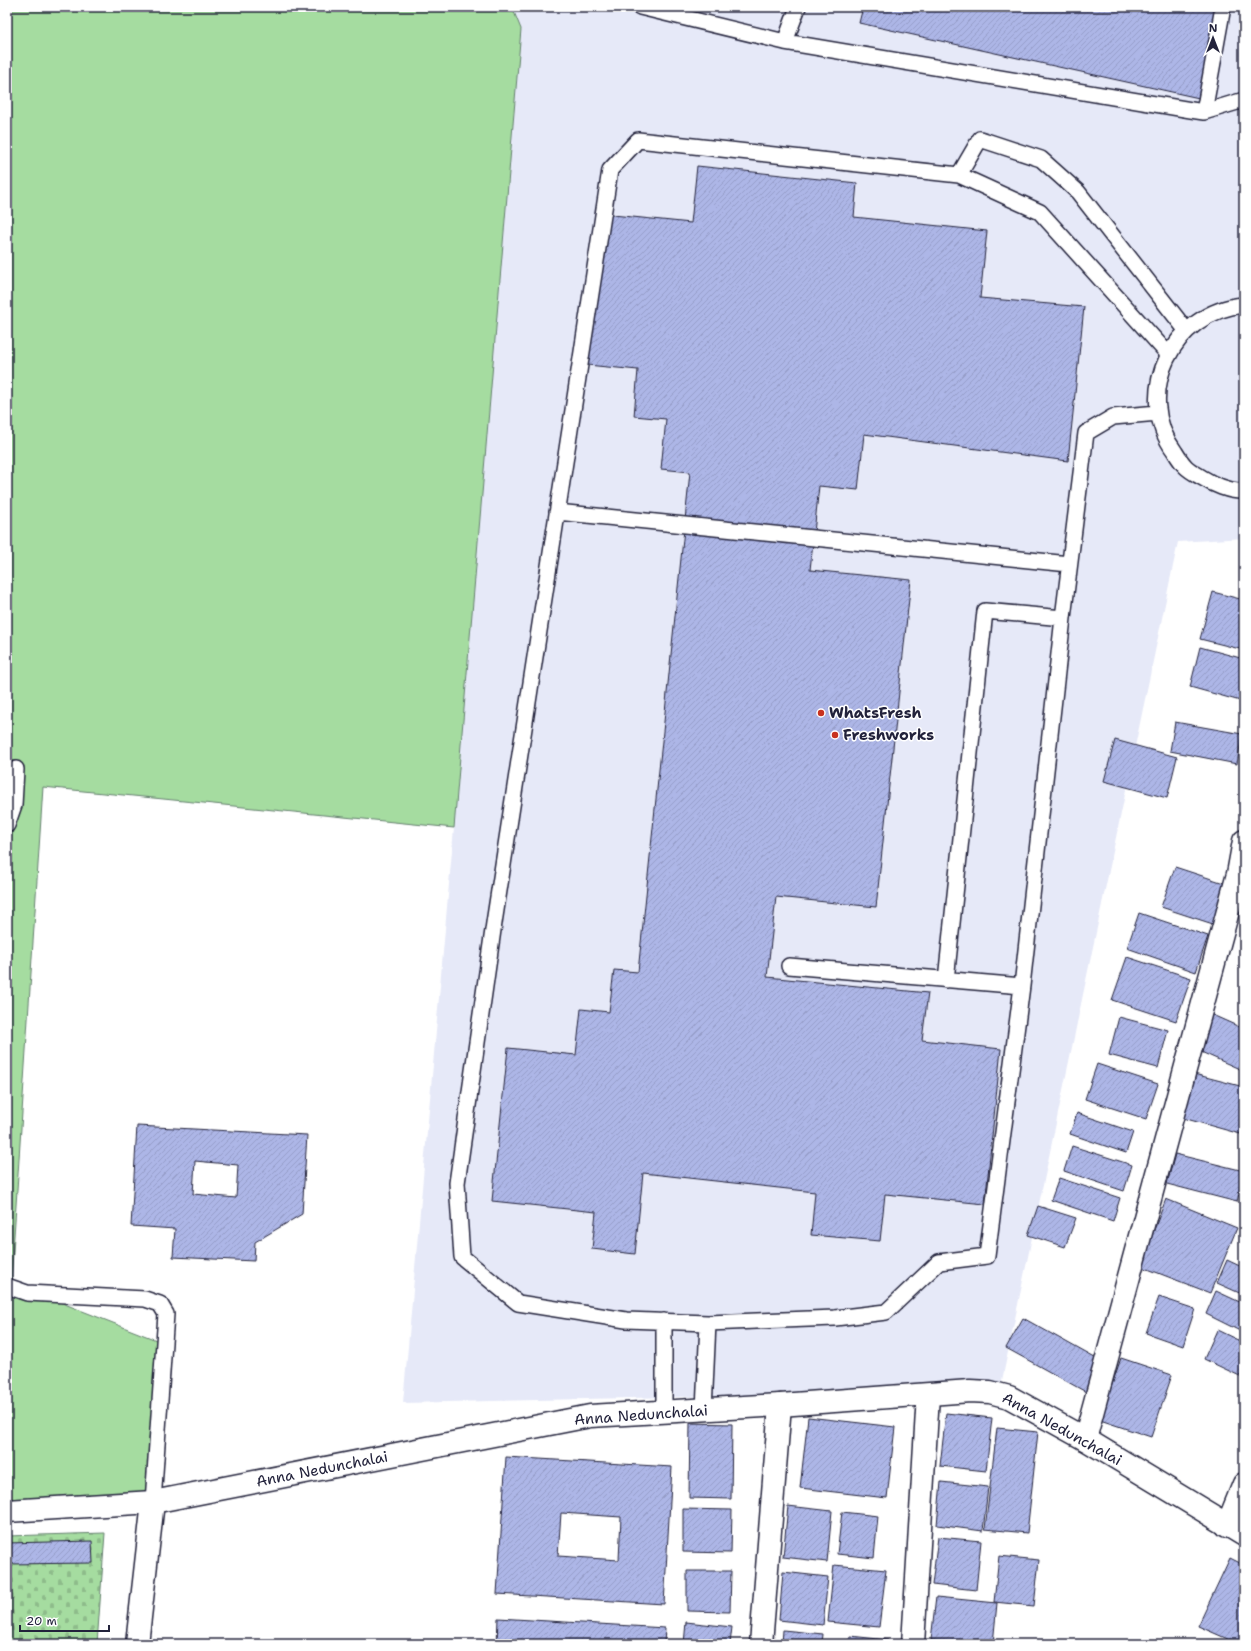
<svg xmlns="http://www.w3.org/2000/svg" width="1251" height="1651" viewBox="0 0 1251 1651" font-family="'Shantell Sans',sans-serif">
<defs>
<pattern id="cemetery-stones" width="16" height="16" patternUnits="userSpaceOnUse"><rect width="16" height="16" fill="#a5dca0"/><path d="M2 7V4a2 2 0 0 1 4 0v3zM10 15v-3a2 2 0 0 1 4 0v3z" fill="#8ebc8b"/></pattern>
<pattern id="building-hatch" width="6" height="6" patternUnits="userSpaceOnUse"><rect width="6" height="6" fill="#adb6e7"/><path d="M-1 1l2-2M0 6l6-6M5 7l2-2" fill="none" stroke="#959cc7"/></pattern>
</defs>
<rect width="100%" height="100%" fill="#fff"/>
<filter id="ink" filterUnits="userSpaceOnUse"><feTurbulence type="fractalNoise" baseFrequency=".025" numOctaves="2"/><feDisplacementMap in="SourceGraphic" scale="8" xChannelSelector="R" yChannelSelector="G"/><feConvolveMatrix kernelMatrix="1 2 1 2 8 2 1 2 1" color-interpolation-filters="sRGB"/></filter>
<g filter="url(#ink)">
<path fill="#e6e9f8" d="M 512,7 L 1244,7 L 1244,538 L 1178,542 L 1000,1390 L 403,1403 L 454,828 L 521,29 Z"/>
<path fill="#a5dca0" stroke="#647f6e" d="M 7,7 L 512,7 L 521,29 L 454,828 L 43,787 L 11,1283 L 164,1343 L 148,1498 L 7,1500 Z"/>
<path fill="url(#cemetery-stones)" stroke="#647f6e" d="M 105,1533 L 97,1644 L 7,1644 L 7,1536 Z"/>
<path fill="url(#building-hatch)" stroke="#22223b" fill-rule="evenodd" d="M 863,7 L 1217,7 L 1199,98 L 859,23 Z
M 697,166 L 857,183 L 854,217 L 987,231 L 980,298 L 1084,307 L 1068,461 L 864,434 L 858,490 L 819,486 L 810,570 L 911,580 L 876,907 L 776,897 L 767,977 L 928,993 L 922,1040 L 1001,1049 L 985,1204 L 885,1194 L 880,1241 L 811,1235 L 815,1192 L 643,1173 L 635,1254 L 592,1249 L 596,1212 L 492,1201 L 508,1048 L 576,1055 L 581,1009 L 609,1012 L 614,970 L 638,972 L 690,472 L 661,469 L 666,419 L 634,416 L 638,370 L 587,365 L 603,214 L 691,223 Z
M 1213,592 L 1244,600 L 1244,650 L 1200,639 Z
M 1200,647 L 1244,659 L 1244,702 L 1190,687 Z
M 1175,722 L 1242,734 L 1237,764 L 1170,751 Z
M 1115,740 L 1177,757 L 1167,798 L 1104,781 Z
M 1175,867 L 1233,886 L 1219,926 L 1161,907 Z
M 1139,913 L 1208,936 L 1196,972 L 1127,948 Z
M 1127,957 L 1191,978 L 1176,1021 L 1112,1000 Z
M 1208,1013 L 1244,1029 L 1244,1071 L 1192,1048 Z
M 1119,1017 L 1168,1030 L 1158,1068 L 1109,1055 Z
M 1097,1064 L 1158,1084 L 1146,1119 L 1085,1099 Z
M 1194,1074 L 1244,1087 L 1244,1135 L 1183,1118 Z
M 1077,1113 L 1133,1132 L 1126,1153 L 1070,1134 Z
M 137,1126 L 307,1135 L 302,1214 L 255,1242 L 254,1261 L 173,1257 L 175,1229 L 131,1226 ZM 195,1161 L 238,1165 L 236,1198 L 193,1194 Z
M 1072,1146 L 1132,1165 L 1124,1191 L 1064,1171 Z
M 1175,1154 L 1244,1171 L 1237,1202 L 1167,1184 Z
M 1059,1178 L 1120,1198 L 1113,1221 L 1051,1200 Z
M 1166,1199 L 1237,1228 L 1210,1293 L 1140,1266 Z
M 1038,1206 L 1076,1218 L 1065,1247 L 1028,1235 Z
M 1227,1260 L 1244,1268 L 1244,1295 L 1217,1283 Z
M 1216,1291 L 1244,1304 L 1244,1333 L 1206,1314 Z
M 1159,1297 L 1195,1309 L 1183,1346 L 1146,1333 Z
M 1023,1318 L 1102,1362 L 1086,1392 L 1006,1348 Z
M 1217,1330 L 1244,1343 L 1244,1378 L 1204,1359 Z
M 1121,1358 L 1172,1375 L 1151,1437 L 1100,1420 Z
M 946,1413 L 992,1418 L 986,1471 L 940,1466 Z
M 808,1417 L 895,1427 L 887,1498 L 800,1488 Z
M 690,1423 L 732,1424 L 731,1499 L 689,1498 Z
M 997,1428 L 1038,1432 L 1027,1533 L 985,1529 Z
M 506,1457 L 672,1467 L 664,1604 L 497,1594 ZM 561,1513 L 621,1517 L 619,1560 L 558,1556 Z
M 941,1482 L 988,1487 L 983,1531 L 937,1525 Z
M 788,1506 L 832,1511 L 827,1562 L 783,1557 Z
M 683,1509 L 732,1510 L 731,1553 L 683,1552 Z
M 842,1512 L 878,1516 L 874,1558 L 837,1554 Z
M 938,1537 L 981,1541 L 976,1590 L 932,1585 Z
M 92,1541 L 93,1563 L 7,1564 L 7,1543 Z
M 999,1556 L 1039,1560 L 1034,1606 L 994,1602 Z
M 1230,1558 L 1244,1565 L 1244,1634 L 1239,1644 L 1198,1626 Z
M 834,1565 L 886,1570 L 879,1627 L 828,1622 Z
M 687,1571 L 731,1571 L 730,1612 L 687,1611 Z
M 783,1572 L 828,1577 L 823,1625 L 779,1620 Z
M 936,1597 L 997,1603 L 993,1644 L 966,1644 L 931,1640 Z
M 498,1618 L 665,1628 L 664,1644 L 497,1644 Z
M 686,1622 L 732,1627 L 730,1644 L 684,1644 Z
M 783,1630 L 823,1634 L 822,1644 L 782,1644 Z
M 850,1636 L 888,1640 L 888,1644 L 849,1644 Z"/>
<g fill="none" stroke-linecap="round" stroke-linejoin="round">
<defs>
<path id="lane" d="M 640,7 L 785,42 L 1191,110 L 1204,112 L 1244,100
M 785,42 L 798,7
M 1204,112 L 1223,7
M 959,175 L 980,139 L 1041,159 L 1078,192 L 1186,330
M 1244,305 C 1173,311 1132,394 1175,452 C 1178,457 1182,463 1186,467 C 1190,471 1196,474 1201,477 C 1212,484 1230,492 1244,491
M 1158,413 L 1113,417 L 1086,433 L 1063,618 L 1022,986 L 987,1256 L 939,1262 L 886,1312 L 835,1318 L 708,1323 L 626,1320 L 518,1303 L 462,1257 L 457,1183 L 494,923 L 610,170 L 638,140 L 959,175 L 1040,212 L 1168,354
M 557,512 L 1069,564
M 7,825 L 14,805 L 16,769
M 789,966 L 1022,986
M 946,980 L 985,611 L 1063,618
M 7,1286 L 27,1293 L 145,1299 L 160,1304 L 166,1314 L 153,1502
M 664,1321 L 664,1412
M 704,1410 L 708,1323"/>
<path id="street" d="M 1085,1439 L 1238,874 L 1244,841
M 1227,1526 L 1244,1484
M 761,1644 L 780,1405
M 913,1644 L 928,1395"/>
<path id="secondary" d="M 7,1511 L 153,1502 L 590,1416 L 780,1405 L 970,1391 L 990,1392 L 1009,1397 L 1085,1439 L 1244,1535
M 137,1644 L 153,1502"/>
</defs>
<use href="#lane" stroke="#22223b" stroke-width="18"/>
<use href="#street" stroke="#22223b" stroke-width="25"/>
<use href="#secondary" stroke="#22223b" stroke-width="25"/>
<use href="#lane" stroke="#fff" stroke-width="15"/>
<use href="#street" stroke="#fff" stroke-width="22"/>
<use href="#secondary" stroke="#fff" stroke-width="22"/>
</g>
</g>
<g fill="#c8321e" stroke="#fff" stroke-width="1.5">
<circle cx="821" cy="713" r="4"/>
<circle cx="835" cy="735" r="4"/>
</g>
<g text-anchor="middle" stroke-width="3" stroke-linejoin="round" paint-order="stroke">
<g font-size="15" font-weight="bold" fill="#22223b" stroke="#fff" text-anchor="start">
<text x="829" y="718">WhatsFresh</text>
<text x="843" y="740">Freshworks</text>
</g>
<g font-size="15" fill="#22223b" stroke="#fff">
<text transform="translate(641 1415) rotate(-4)" y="5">Anna Nedunchalai</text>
<text transform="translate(1062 1429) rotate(29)" y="5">Anna Nedunchalai</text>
<text transform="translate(322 1469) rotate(-11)" y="5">Anna Nedunchalai</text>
</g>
</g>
<rect width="1251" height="1651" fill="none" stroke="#fff" stroke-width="24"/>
<rect x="12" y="12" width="1227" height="1627" fill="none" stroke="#22223b" stroke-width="1.5" filter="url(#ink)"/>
<g transform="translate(1213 38)" stroke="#ffffff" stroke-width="3" paint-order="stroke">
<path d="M0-3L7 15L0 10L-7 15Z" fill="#22223b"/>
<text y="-6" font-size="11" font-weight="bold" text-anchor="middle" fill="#22223b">N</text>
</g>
<path d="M20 1625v6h89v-6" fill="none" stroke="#22223b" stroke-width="2"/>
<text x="26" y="1625" font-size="12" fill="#22223b" stroke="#ffffff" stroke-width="3" paint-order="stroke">20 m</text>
</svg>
